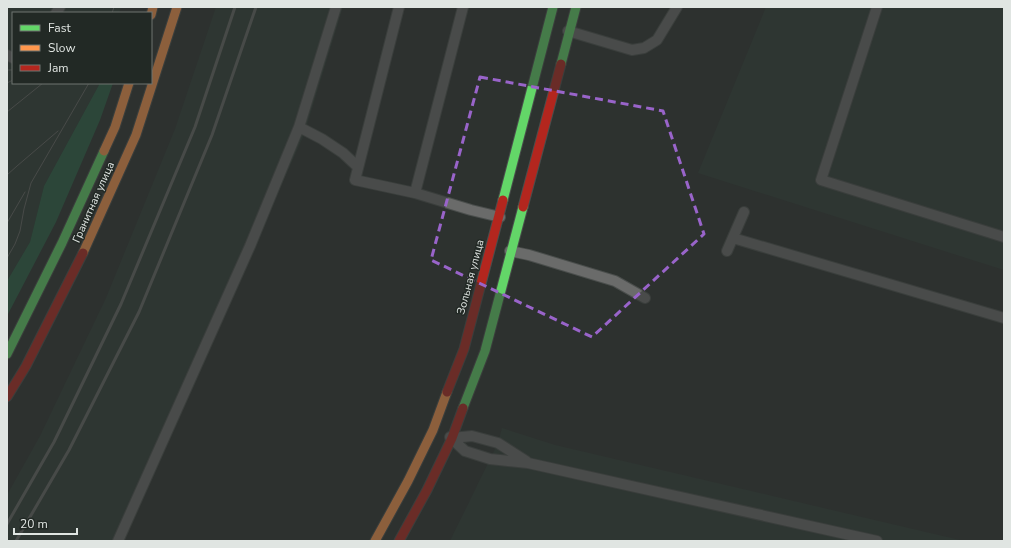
<svg xmlns="http://www.w3.org/2000/svg" width="1011" height="548" viewBox="0 0 1011 548" font-family="'Nunito Sans',sans-serif">
<rect width="100%" height="100%" fill="#2d322f"/>
<path fill="#303c36" d="M 7,7 L 121,7 L 119,13 L 13,13 L 13,83 L 100,83 L 44,186 L 30,242 L 7,281 Z
M 216,7 L 343,7 L 304,135 L 121,541 L 7,541 L 7,495 L 40,436 L 106,298 L 175,129 Z
M 766,7 L 1004,7 L 1004,270 L 698,173 Z
M 502,428 L 555,445 L 964,541 L 450,541 L 498,443 Z"/>
<path fill="#2a5f45" d="M 100,83 L 113,83 L 100,120 L 56,222 L 7,316 L 7,281 L 30,242 L 44,186 Z"/>
<g fill="none" stroke-linecap="round" stroke-linejoin="round">
<defs>
<path id="lane" d="M 399,7 L 355,180 L 415,193 L 471,210 L 500,217
M 877,7 L 821,180 L 1004,237
M 56,13 L 60,7
M 568,31 L 632,50 L 644,48 L 657,40 L 677,7
M 7,55 L 13,58
M 299,127 L 322,139 L 343,153 L 358,167
M 415,193 L 463,7
M 733,238 L 1004,318
M 510,251 L 529,255 L 615,281 L 645,298
M 727,251 L 744,212
M 450,437 L 465,451 L 490,459 L 528,463 L 877,541
M 452,438 L 472,436 L 498,443 L 526,461
M 118,541 L 250,246 L 299,127 L 336,7"/>
<path id="fast" d="M 561,64 L 576,7
M 503,200 L 553,7
M 7,354 L 62,243 L 104,151
M 463,408 L 485,351 L 523,207"/>
<path id="slow" d="M 151,15 L 153,7
M 104,151 L 115,127 L 129,83
M 83,253 L 136,135 L 177,7
M 375,541 L 408,481 L 433,430 L 447,392"/>
<path id="jam" d="M 523,207 L 561,64
M 447,392 L 464,349 L 503,200
M 7,397 L 26,366 L 83,253
M 399,541 L 427,490 L 452,438 L 463,408"/>
</defs>
<use href="#lane" stroke="#4a4e4c" stroke-width="12"/>
<use href="#fast" stroke="#4a4e4c" stroke-width="11"/>
<use href="#slow" stroke="#4a4e4c" stroke-width="11"/>
<use href="#jam" stroke="#4a4e4c" stroke-width="11"/>
<use href="#lane" stroke="#6a6b6a" stroke-width="10"/>
<use href="#fast" stroke="#63d668" stroke-width="9"/>
<use href="#slow" stroke="#ff974d" stroke-width="9"/>
<use href="#jam" stroke="#b3261e" stroke-width="9"/>
<path stroke="#676966" stroke-width="1" d="M 112,13 L 114,7
M 7,70 L 13,70
M 7,83 L 13,80
M 7,112 L 43,83
M 7,175 L 17,166 L 58,131
M 7,223 L 25,192
M 7,258 L 15,244 L 20,231 L 24,209 L 31,183 L 89,83"/>
<path stroke="#676966" stroke-width="3" d="M 7,524 L 54,442 L 121,304 L 195,127 L 235,7
M 16,541 L 69,450 L 139,312 L 212,135 L 256,7"/>
</g>
<path d="M0 0H1011V548H0ZM 480,77 L 663,111 L 704,234 L 592,337 L 431,260 Z" fill="#2d322f" fill-opacity=".55" fill-rule="evenodd"/>
<path fill="none" stroke="#9964ca" stroke-width="3" stroke-dasharray="8 5" stroke-linejoin="round" d="M 480,77 L 663,111 L 704,234 L 592,337 L 431,260 Z"/>
<g text-anchor="middle" stroke-width="3" stroke-linejoin="round" paint-order="stroke">
<g font-size="11" fill="#e0e5e2" stroke="#222925">
<text transform="translate(93 202) rotate(-66)" y="4">Гранитная улица</text>
<text transform="translate(470 277) rotate(-75)" y="4">Зольная улица</text>
</g>
</g>
<rect width="1011" height="548" fill="none" stroke="#e0e5e2" stroke-width="16"/>
<rect x="12" y="12" width="140" height="72" fill="#222925" stroke="#6e7471"/>
<rect x="20" y="25" width="20" height="6" fill="#63d668" stroke="#6e7471"/>
<text x="48" y="32" font-size="12" fill="#e0e5e2">Fast</text>
<rect x="20" y="45" width="20" height="6" fill="#ff974d" stroke="#6e7471"/>
<text x="48" y="52" font-size="12" fill="#e0e5e2">Slow</text>
<rect x="20" y="65" width="20" height="6" fill="#b3261e" stroke="#6e7471"/>
<text x="48" y="72" font-size="12" fill="#e0e5e2">Jam</text>
<path d="M14 528v6h63v-6" fill="none" stroke="#e0e5e2" stroke-width="2"/>
<text x="20" y="528" font-size="12" fill="#e0e5e2" stroke="#222925" stroke-width="3" paint-order="stroke">20 m</text>
</svg>
